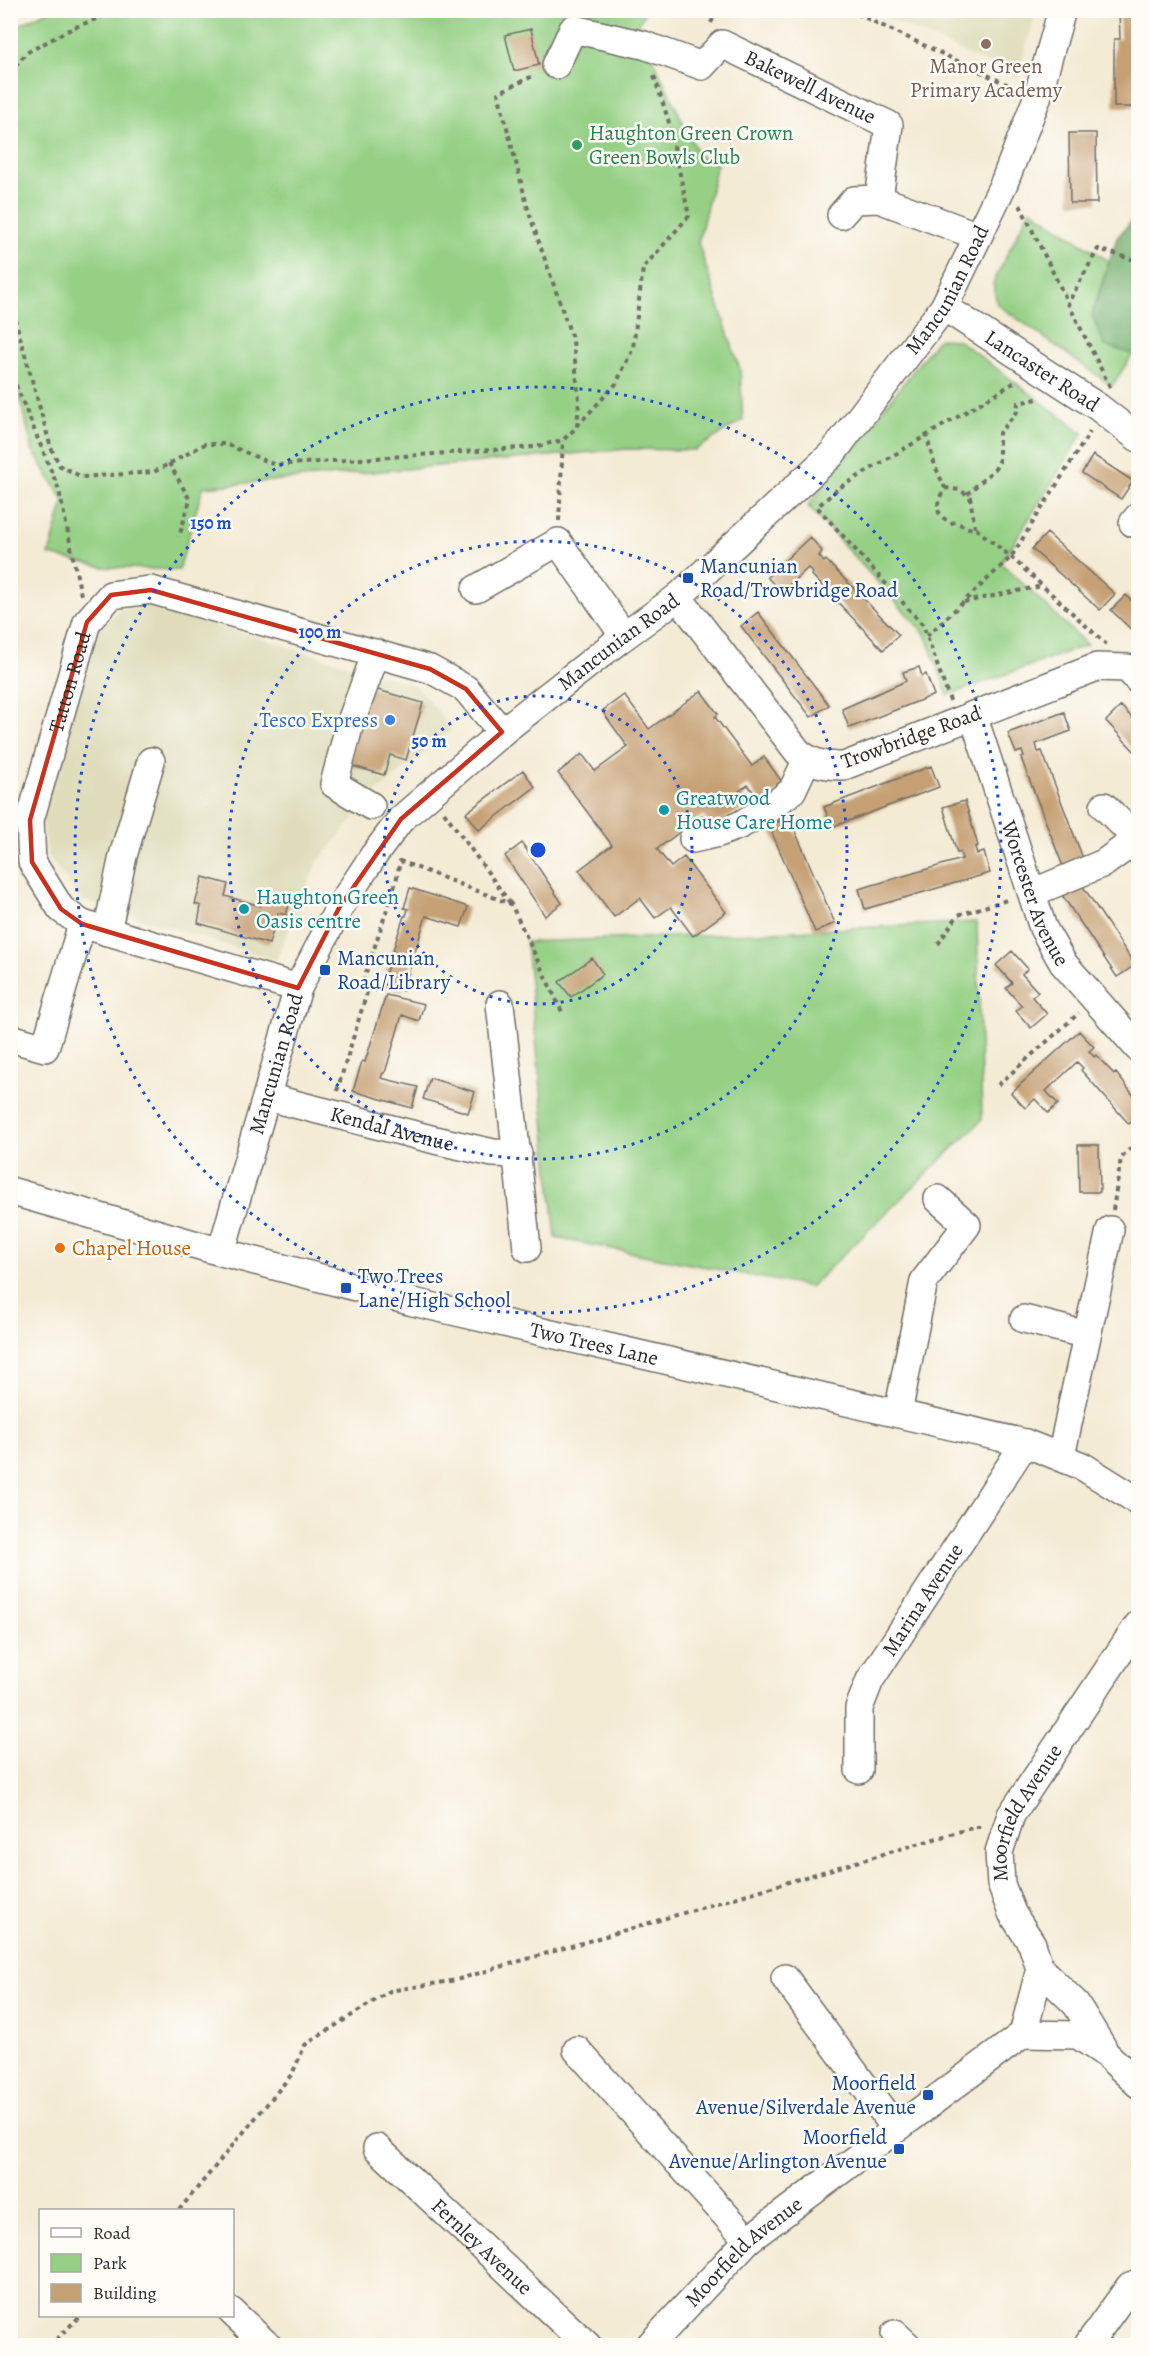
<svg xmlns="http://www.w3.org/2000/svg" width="1149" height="2356" viewBox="0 0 1149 2356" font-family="Alegreya,serif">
<rect width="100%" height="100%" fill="#fdfcf7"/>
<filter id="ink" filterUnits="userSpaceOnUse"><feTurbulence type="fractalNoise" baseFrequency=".0167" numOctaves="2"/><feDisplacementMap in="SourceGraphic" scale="12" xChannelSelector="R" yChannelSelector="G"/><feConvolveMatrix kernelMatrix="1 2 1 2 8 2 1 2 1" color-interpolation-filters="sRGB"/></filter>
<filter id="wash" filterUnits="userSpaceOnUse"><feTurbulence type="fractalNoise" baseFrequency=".008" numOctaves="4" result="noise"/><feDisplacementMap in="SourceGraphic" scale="24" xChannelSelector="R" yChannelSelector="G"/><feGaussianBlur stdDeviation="1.35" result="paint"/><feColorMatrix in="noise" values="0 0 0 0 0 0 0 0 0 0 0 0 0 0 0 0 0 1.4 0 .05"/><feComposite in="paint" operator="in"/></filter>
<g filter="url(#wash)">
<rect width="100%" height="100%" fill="#f4ebd5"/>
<path fill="#dfddbb" d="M 872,11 L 1036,11 L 1018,77 Z
M 151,605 L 417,686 L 452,730 L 374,794 L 317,863 L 276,960 L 80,900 L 48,855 L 41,814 L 94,632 L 121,609 Z"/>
<path fill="#95d085" stroke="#607e58" stroke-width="1.5" d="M 49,10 L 645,11 L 638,27 L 699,156 L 717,164 L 698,243 L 740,370 L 743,420 L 695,450 L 626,449 L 203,487 L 179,570 L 103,567 L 49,555 L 64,501 L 33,451 L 11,362 L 10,30 Z
M 1030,209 L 1109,261 L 1092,315 L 1105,346 L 1133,354 L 1112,386 L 997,304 L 993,283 Z
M 938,339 L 958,340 L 1083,433 L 1001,563 L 1087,645 L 948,695 L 925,634 L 808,506 Z
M 977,922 L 982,1120 L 810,1287 L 556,1238 L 526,942 L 693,936 Z"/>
<path fill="#78b272" stroke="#526e4e" stroke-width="1.5" d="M 1138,214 L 1138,347 L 1133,354 L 1105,346 L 1092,315 L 1117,238 Z"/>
<g id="blocks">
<path fill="#c6a075" d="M 915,10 L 939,10 L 937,17 Z
M 1119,10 L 1138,10 L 1138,107 L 1114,107 L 1114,39 L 1120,39 Z
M 531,29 L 539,65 L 514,71 L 505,35 Z
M 1069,133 L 1096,133 L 1097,203 L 1070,203 Z
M 1093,455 L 1133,481 L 1121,499 L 1082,473 Z
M 1047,533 L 1115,594 L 1100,610 L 1032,549 Z
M 810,537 L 822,551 L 819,556 L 824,562 L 826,560 L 899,635 L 883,650 L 812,575 L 813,573 L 808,568 L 781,592 L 767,577 Z
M 1126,595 L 1138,607 L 1138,636 L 1111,610 Z
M 758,612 L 829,705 L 811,717 L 741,626 Z
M 919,667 L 922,676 L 926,674 L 934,695 L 849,728 L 842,709 L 906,681 L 903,672 Z
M 371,688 L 423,703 L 406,760 L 390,755 L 384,775 L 342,763 Z
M 701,691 L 718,714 L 715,717 L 752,766 L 764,757 L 785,786 L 762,803 L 748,785 L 739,791 L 750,805 L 711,827 L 703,815 L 657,849 L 671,867 L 684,857 L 726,912 L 693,936 L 671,907 L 655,918 L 640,898 L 614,917 L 579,870 L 612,845 L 558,773 L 582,754 L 595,771 L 628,747 L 602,711 L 624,695 L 649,729 Z
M 1121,706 L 1138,724 L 1138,755 L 1106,721 Z
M 1064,712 L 1071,731 L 1036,744 L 1038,752 L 1042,751 L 1084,861 L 1064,869 L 1021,758 L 1024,757 L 1022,751 L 1016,753 L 1008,733 Z
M 931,766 L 939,787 L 832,827 L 824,807 Z
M 523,770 L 535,787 L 479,830 L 466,813 Z
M 965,801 L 978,846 L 975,847 L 977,854 L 984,852 L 990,873 L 865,909 L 859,889 L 962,859 L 960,852 L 957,853 L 943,807 Z
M 789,817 L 835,923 L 815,932 L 769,826 Z
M 522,843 L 562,903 L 545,916 L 505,856 Z
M 203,877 L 228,884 L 225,896 L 261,906 L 264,895 L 290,901 L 286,915 L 278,913 L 269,944 L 198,923 L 201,906 L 195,904 Z
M 1080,882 L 1135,965 L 1117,977 L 1062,895 Z
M 410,888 L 468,907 L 461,927 L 426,916 L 403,991 L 382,984 L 404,916 L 406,916 L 408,909 L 404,908 Z
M 1012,951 L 1028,969 L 1022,974 L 1038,992 L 1032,997 L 1047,1014 L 1031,1028 L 1016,1011 L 1022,1006 L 1006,988 L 1012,983 L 996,965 Z
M 592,958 L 603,974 L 571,997 L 559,982 Z
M 386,995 L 424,1004 L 419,1021 L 402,1015 L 385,1073 L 383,1073 L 381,1078 L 418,1087 L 412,1108 L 353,1091 L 362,1061 L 365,1062 Z
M 1079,1031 L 1094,1047 L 1089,1051 L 1094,1057 L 1096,1055 L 1114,1074 L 1116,1073 L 1138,1101 L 1138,1116 L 1129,1124 L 1081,1070 L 1083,1068 L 1077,1062 L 1046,1091 L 1058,1104 L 1048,1113 L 1035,1099 L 1025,1108 L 1011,1093 Z
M 430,1078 L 475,1092 L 468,1113 L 423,1099 Z
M 1078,1145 L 1099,1145 L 1100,1192 L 1079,1192 Z"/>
</g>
</g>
<g filter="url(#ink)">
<use href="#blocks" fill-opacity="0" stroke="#716e66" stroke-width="1.5"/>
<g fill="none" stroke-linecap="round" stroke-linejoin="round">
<defs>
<g id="minor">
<path id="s1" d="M 556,65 L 573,29 L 644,45 L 702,66 L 722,44 L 889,125 L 879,199"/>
<path d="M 841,215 L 854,200 L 879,199 L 978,236"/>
<path id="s2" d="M 944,307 L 1098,407 L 1138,438"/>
<path d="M 1133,523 L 1138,517"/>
<path d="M 476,589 L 558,542 L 624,636"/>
<path d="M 678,597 L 798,752 C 812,764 827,766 844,766 L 1097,667 L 1127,668 L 1138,680"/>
<path id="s3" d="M 973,715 L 1043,928 L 1063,963 L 1138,1048"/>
<path d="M 371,806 L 334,784 L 349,727 L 376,653"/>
<path d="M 1104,806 L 1137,839"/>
<path d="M 693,839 L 719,833 L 740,825 L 768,809 L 792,791 L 807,759"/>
<path d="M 1032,893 L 1104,863 L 1137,839 L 1138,841"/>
<path d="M 107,932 L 123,856 L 151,761"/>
<path id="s4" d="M 298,988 L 82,924 L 61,909 L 32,862 L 30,820 L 87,622 L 111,595 L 151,590 L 430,669 L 466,689 L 502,732"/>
<path d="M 500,1004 L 527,1248"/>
<path d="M 10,1038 L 45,1048 L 82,924"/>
<path id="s5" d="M 267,1097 L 435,1140 L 493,1153 L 518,1154"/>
<path id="s6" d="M 10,1191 L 221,1252 L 413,1302 L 1025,1443 L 1082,1466 L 1138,1501"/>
<path id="s7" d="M 221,1252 L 298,988 L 339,908 L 374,855 L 401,819 L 502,732 L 619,640 L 678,597 L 831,455 L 944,307 L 1004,183 L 1037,98 L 1062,10"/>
<path d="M 1024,1319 L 1087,1335"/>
<path d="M 898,1413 L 924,1281 L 967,1225 L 938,1199"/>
<path d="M 1061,1456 L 1110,1230"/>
<path id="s8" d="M 859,1770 L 859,1708 L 870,1680 L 1025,1443"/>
<path d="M 1040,1969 L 1076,2004 L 1103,2048"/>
<path d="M 785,1978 L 896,2129"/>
<path d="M 1023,2034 L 1078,2035 L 1106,2054 L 1138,2084"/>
<path d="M 577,2050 L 748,2240"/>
<path id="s9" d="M 377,2148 L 588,2346"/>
<path d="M 232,2312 L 268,2346"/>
<path d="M 895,2334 L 908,2346"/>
<path id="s10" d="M 649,2346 L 748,2240 L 1023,2034 L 1040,1969 L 1032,1944 L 1012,1913 L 1001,1884 L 999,1852 L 1011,1815 L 1138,1625"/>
<path d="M 1087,2346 L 1130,2286 L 1138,2283"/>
</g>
</defs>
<use href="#minor" stroke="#716e66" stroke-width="30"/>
<path stroke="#716e66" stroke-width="4" stroke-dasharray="4.5 4.5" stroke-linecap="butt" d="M 849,10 L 1017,89
M 652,13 L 654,10
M 711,23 L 717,10
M 10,73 L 26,53 L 73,28 L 119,10
M 1020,205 L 1068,303
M 10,301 L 51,448 L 60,466 L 82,477 L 154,472 L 205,444 L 226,444 L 275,465 L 534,447 L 563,440 L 577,427 L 579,401 L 573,341 L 529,213 L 498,93 L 535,75
M 10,368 L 15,383 L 59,490 L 81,595
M 1110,387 L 1068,303 L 1098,249 L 1138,261
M 577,426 L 616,384 L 633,348 L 643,268 L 689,216 L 668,119 L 653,73
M 926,434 L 935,466 L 945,488 C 938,499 932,513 948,521 C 955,525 950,521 957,523 C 965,526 966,529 975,528 L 1011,557 L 1106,644
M 169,463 L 190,500 L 179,537
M 945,488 L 960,490 L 970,497 L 975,528
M 967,494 L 995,469 L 999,462 L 999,433 L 1017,412 L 1018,403 L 1037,399
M 559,521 L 563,440
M 964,602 L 1042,586
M 927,636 L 1011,557 L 1090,432
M 950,701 L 923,625 L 817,507 L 839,488 L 1017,381
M 444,812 L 510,903
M 938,944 L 958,915 L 1010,899
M 998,1085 L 1079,1013
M 337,1091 L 368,989 L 362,985 L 396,882 L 400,861 L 511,904 L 563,1014
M 1113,1210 L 1121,1158 L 1138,1141
M 179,2210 L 292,2074 L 305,2045 L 390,1991 L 456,1980 L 975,1827 L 983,1827
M 50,2346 L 80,2316"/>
<use href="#minor" stroke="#fff" stroke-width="27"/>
</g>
</g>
<path fill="none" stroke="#c8321e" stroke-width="4.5" stroke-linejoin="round" d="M 151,590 L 430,669 L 466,689 L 502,732 L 401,819 L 339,908 L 298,988 L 82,924 L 61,909 L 32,862 L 30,820 L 87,622 L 111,595 Z"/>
<g fill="none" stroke="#1d4ed8" stroke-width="3" stroke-dasharray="3 6">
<circle cx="538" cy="850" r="154"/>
<circle cx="538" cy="850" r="309"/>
<circle cx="538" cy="850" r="463"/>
</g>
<circle fill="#8d6e63" stroke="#fdfcf7" stroke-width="2" cx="986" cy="44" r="6"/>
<circle fill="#2e9e5b" stroke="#fdfcf7" stroke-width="2" cx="577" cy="145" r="6"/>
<g fill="#1a4fb4" stroke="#fdfcf7" stroke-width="2">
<rect x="682" y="572" width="12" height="12" rx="3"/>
<rect x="319" y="964" width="12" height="12" rx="3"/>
<rect x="340" y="1282" width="12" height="12" rx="3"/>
<rect x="922" y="2089" width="12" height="12" rx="3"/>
<rect x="893" y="2143" width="12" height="12" rx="3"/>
</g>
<circle fill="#3f7fe0" stroke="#fdfcf7" stroke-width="2" cx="390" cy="720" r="6"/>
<g fill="#0f9aa8" stroke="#fdfcf7" stroke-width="2">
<circle cx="664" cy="810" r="6"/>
<circle cx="244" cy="909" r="6"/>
</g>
<circle fill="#e8710a" stroke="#fdfcf7" stroke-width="2" cx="60" cy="1248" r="6"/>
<g text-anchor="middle" stroke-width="5" stroke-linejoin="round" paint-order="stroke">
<g font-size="21" fill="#785e54" stroke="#fdfcf7">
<text x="986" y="73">Manor Green<tspan x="986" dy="24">Primary Academy</tspan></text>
</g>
<g font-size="21" fill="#2b2b2b" stroke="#fdfcf7">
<text dy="7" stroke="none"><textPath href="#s1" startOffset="302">Bakewell Avenue</textPath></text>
<text dy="7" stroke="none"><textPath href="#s7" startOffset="1240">Mancunian Road</textPath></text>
<text dy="7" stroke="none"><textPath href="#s2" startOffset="117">Lancaster Road</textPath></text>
<text dy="7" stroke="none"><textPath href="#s7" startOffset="754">Mancunian Road</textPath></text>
<text dy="7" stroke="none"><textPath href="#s4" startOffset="492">Tatton Road</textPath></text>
<text transform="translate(911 737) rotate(-20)" y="7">Trowbridge Road</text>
<text dy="7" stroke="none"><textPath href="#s3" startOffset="189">Worcester Avenue</textPath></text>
<text dy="7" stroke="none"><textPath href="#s7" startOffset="196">Mancunian Road</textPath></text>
<text dy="7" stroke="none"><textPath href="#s5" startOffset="129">Kendal Avenue</textPath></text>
<text dy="7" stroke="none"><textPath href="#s6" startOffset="604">Two Trees Lane</textPath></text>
<text dy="7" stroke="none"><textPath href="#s8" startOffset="188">Marina Avenue</textPath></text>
<text dy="7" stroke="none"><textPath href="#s10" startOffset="728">Moorfield Avenue</textPath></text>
<text dy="7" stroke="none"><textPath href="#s9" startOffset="144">Fernley Avenue</textPath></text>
<text dy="7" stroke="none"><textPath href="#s10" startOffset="134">Moorfield Avenue</textPath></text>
</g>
<g font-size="21" fill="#27864d" stroke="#fdfcf7" text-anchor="start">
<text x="589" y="140">Haughton Green Crown<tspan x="589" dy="24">Green Bowls Club</tspan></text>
</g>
<g font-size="21" fill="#164399" stroke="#fdfcf7" text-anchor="start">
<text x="700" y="573">Mancunian<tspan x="700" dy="24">Road/Trowbridge Road</tspan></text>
<text x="337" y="965">Mancunian<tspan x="337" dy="24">Road/Library</tspan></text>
<text x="358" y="1283">Two Trees<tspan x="358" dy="24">Lane/High School</tspan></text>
<text x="916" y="2090" text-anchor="end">Moorfield<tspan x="916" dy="24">Avenue/Silverdale Avenue</tspan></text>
<text x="887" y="2144" text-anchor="end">Moorfield<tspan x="887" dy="24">Avenue/Arlington Avenue</tspan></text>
</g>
<g font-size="21" fill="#366cbe" stroke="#fdfcf7" text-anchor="end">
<text x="378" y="727">Tesco Express</text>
</g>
<g font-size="21" fill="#0d838f" stroke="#fdfcf7" text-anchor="start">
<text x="676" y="805">Greatwood<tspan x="676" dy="24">House Care Home</tspan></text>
<text x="256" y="904">Haughton Green<tspan x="256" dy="24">Oasis centre</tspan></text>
</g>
<g font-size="21" fill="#c56008" stroke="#fdfcf7" text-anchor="start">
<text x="72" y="1255">Chapel House</text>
</g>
</g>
<circle cx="538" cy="850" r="9" fill="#1d4ed8" stroke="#fdfcf7" stroke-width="3"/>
<g font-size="18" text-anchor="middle" font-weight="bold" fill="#1d4ed8" stroke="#fdfcf7" stroke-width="5" stroke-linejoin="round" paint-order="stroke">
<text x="211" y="529">150 m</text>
<text x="320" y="638">100 m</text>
<text x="429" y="747">50 m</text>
</g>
<rect width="1149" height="2356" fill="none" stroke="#fdfcf7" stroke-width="36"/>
<rect x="39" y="2209" width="195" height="108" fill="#fdfcf7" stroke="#a9a8a5" stroke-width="1.5"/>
<rect x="51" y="2228" width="30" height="9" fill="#ffffff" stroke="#a9a8a5" stroke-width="1.5"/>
<text x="93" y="2239" font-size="18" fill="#2b2b2b">Road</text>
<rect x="51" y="2254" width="30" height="18" fill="#95d085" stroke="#a9a8a5" stroke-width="1.5"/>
<text x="93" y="2269" font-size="18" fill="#2b2b2b">Park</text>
<rect x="51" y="2284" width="30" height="18" fill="#c6a075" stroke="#a9a8a5" stroke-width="1.5"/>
<text x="93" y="2299" font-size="18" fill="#2b2b2b">Building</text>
</svg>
